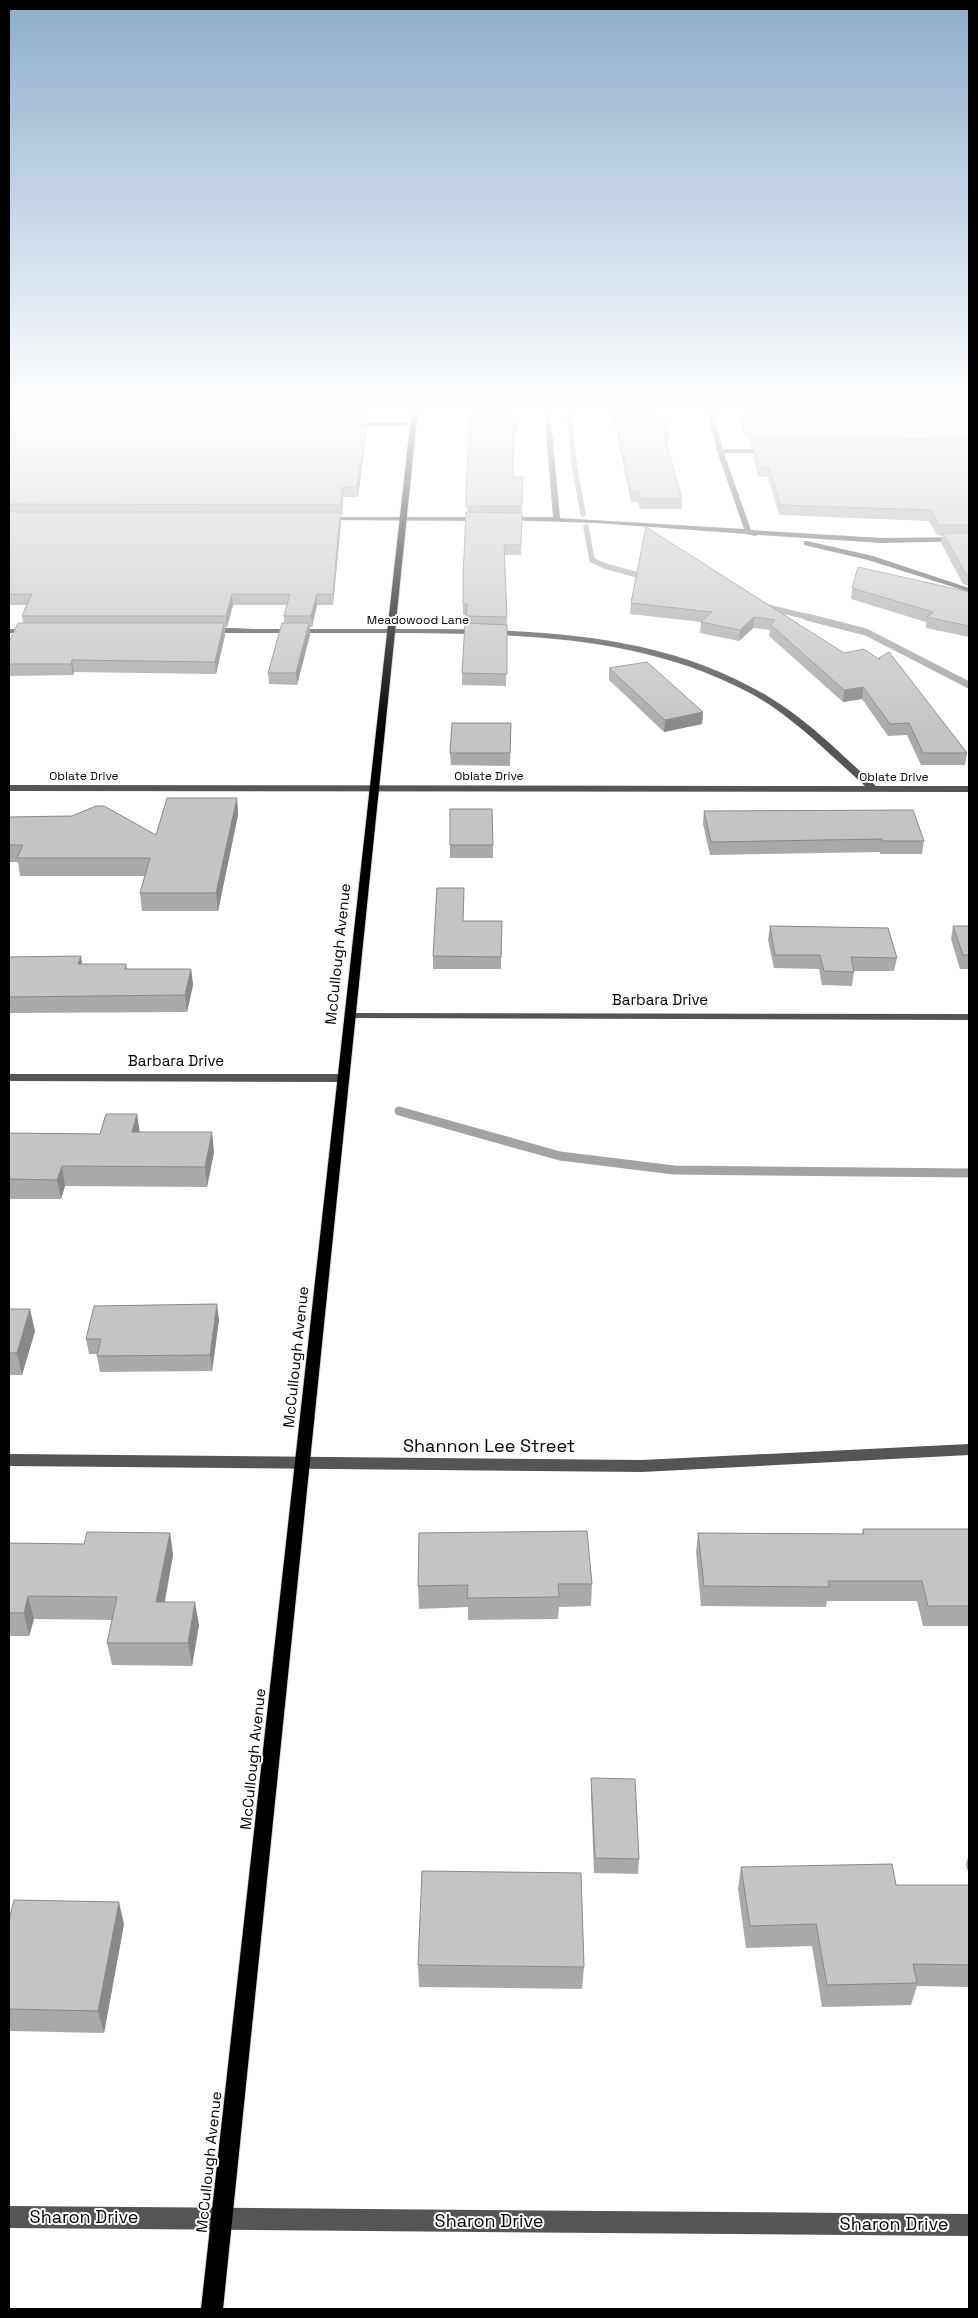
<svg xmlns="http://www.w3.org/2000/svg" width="978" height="2318" viewBox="0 0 978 2318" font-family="'Space Grotesk',sans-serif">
<rect width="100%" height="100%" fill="#fff"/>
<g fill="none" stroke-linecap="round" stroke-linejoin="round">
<path stroke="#a3a3a3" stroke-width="5.5" d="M 569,408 L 574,463 L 583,514
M 586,527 L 592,560 L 605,566 L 649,578
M 763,606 L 812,618"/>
<path stroke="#a3a3a3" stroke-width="7" d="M 807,617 L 866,632 L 969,685"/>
<path stroke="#a3a3a3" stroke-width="9" d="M 399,1111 L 560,1156 L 674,1170 L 969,1173"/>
<defs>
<path id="major" d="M 412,408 L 418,408 L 223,2309 L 201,2309 Z"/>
</defs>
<use href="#major" stroke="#dbdbdb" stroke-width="2"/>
<path fill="#555" fill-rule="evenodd" d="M 544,408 L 550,408 L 560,518 L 744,529 L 717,451 L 706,408 L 712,408 L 723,449 L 770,449 L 773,451 L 770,453 L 724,453 L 751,530 L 882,538 L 969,537 L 969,541 L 882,543 L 758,535 L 755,536 L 746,534 L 597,523 L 504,520 L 504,518 L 506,517 L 553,517 Z
M 413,423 L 415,426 L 344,427 L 341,425 L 344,423 Z
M 324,517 L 481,517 L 484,519 L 481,521 L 322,520 L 322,518 Z
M 807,541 L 873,556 L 969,588 L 969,592 L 868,560 L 804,545 L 804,541 Z
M 9,629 L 31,629 L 35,631 L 31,633 L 9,633 Z
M 206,629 C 223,626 242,629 259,629 C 297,629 334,629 372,629 C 505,629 651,625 769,697 C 809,721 842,755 876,786 L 969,786 L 969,792 L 9,791 L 9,785 L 865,786 C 828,753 792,715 748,692 C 642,636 522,634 405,633 C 340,633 274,633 209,633 L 205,631 Z
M 351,1013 L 969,1014 L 969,1020 L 347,1018 L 345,1016 Z
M 9,1074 L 344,1074 L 350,1078 L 344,1082 L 9,1081 Z
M 969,1444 L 969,1455 L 642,1472 L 9,1466 L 9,1454 L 642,1460 Z
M 9,2206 L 969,2214 L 969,2236 L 9,2228 Z"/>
<use href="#major" fill="#000" fill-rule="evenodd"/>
</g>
<path fill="#a9a9a9" d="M 9,408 L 364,408 L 362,421 L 360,421 L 361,426 L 366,436 L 358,497 L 343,497 L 342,515 L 340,515 L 341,523 L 333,605 L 317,605 L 312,627 L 309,627 L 310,635 L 297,685 L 269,684 L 268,673 L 284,623 L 284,616 L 287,605 L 233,605 L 227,627 L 225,627 L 225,635 L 216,674 L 74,672 L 73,675 L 9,676 L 9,643 L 23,623 L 22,616 L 26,605 L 9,605 Z
M 469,408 L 518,424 L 518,433 L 514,433 L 513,477 L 523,477 L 521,555 L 504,555 L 507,617 L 506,686 L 462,685 L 462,673 L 466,623 L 466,615 L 463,615 L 463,577 L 467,512 Z
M 605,408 L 660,408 L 669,435 L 668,444 L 667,444 L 682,499 L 682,509 L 640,509 L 638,502 L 631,502 L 613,416 L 606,416 Z
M 737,408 L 969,408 L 969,586 L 963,584 L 941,543 L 942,536 L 937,535 L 929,521 L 779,515 L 768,477 L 758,477 L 753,455 L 754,447 L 751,447 L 748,436 L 745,436 Z
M 646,527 L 844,653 L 879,659 L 879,658 L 967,753 L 965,765 L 921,765 L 907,735 L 888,736 L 862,699 L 843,702 L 769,636 L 770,630 L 753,628 L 739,641 L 700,633 L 701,622 L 630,614 L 631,603 Z
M 969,587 L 969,637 L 926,628 L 926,622 L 851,599 L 852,588 L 968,592 Z
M 609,668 L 703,712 L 702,724 L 664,732 L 609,680 Z
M 511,723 L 510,766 L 451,765 L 450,753 Z
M 237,798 L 238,815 L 218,911 L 142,911 L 140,893 L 145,876 L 20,876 L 18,862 L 9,862 L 9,817 L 156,835 Z
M 704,811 L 924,841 L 922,854 L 880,854 L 880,852 L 710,855 L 703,824 Z
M 450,845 L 493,845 L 493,858 L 450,858 Z
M 463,921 L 502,921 L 501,969 L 433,969 L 433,956 Z
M 770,926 L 897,958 L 894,971 L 854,971 L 852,986 L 822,985 L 819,969 L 774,968 L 768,940 Z
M 953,926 L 969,926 L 969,969 L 960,969 L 951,939 Z
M 9,957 L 82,964 L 126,964 L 127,969 L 191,969 L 193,985 L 187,1012 L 9,1013 Z
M 137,1114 L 139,1132 L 214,1152 L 207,1187 L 65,1186 L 61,1199 L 9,1199 L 9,1133 L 100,1134 Z
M 9,1309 L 35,1331 L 22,1375 L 9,1375 Z
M 219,1320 L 212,1371 L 100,1372 L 97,1356 L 97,1354 L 89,1354 L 86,1339 Z
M 863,1529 L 969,1529 L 969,1626 L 923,1626 L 917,1601 L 827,1601 L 826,1607 L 701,1606 L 696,1552 L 698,1533 L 862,1534 Z
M 170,1533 L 173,1555 L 165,1602 L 199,1625 L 192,1666 L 112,1665 L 107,1643 L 112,1620 L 34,1619 L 29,1636 L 9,1636 L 9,1543 L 84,1544 Z
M 419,1533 L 592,1584 L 591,1606 L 559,1607 L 558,1619 L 468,1620 L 468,1607 L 419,1609 L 418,1586 Z
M 591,1778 L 639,1859 L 638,1874 L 594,1873 L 591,1794 Z
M 969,1854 L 969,1877 L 966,1864 Z
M 741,1867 L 896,1885 L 969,1885 L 969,1987 L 917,1986 L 911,2005 L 822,2007 L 812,1946 L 746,1948 L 738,1889 Z
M 9,1920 L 124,1924 L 104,2033 L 10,2031 L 9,2036 Z
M 418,1965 L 584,1967 L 582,1989 L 419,1987 Z"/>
<path fill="#898989" d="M 362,408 L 364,408 L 362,421 L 361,412 Z
M 366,426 L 366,436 L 358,497 L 357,487 Z
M 343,487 L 343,497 L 342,515 L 341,505 Z
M 340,512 L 341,523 L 333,605 L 333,594 Z
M 232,594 L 233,605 L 227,627 L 226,616 Z
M 317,594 L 317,605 L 312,627 L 311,616 Z
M 754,617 L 753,628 L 739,641 L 740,630 Z
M 224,623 L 225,635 L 216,674 L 215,662 Z
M 309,623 L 310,635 L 297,685 L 296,673 Z
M 72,660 L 74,672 L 73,675 L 71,664 Z
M 863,687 L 862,699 L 843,702 L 844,690 Z
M 703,712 L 702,724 L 664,732 L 665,720 Z
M 237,798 L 238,815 L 218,911 L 216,893 Z
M 81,956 L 83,972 L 78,964 Z
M 191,969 L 193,985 L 187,1012 L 185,995 Z
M 137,1114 L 140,1134 L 132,1132 Z
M 212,1132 L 214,1152 L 207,1187 L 205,1167 Z
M 62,1166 L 65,1186 L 61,1199 L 57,1180 Z
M 217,1304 L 219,1320 L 212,1371 L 210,1355 Z
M 30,1309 L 35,1331 L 22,1375 L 17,1353 Z
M 170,1533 L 173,1555 L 160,1624 L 156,1602 Z
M 28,1596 L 34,1619 L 29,1636 L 24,1613 Z
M 195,1602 L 199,1625 L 192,1666 L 188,1643 Z
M 119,1902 L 124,1924 L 104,2033 L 98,2011 Z"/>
<path fill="#c4c4c4" stroke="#898989" d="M 9,408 L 362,408 L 361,412 L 9,411 Z
M 469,408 L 517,408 L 518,424 L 514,424 L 513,477 L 523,477 L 522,506 L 466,506 Z
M 613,408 L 660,408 L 669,435 L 664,435 L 682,499 L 640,499 L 639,492 L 631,492 Z
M 740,408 L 969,408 L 969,439 L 752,438 L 749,427 L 746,427 Z
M 9,419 L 360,419 L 359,426 L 366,426 L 357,487 L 343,487 L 341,505 L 9,504 Z
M 754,445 L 969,446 L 969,525 L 939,525 L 931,510 L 780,505 L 769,467 L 759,467 Z
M 9,512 L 340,512 L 333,594 L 317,594 L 311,616 L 284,616 L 290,594 L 232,594 L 226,616 L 22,616 L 32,594 L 9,594 Z
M 466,512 L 522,513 L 521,545 L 504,545 L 507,617 L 466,616 L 467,604 L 463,604 L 463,577 Z
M 646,527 L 844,653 L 864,649 L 880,660 L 879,658 L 889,652 L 967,753 L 923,753 L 909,723 L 890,724 L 863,687 L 844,690 L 771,625 L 775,620 L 754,617 L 740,630 L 701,622 L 712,612 L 631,603 Z
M 943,533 L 969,533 L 969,575 L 965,573 Z
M 858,567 L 969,592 L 969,626 L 927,617 L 933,612 L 852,588 Z
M 18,623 L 224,623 L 215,662 L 72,660 L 71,664 L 9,664 L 9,643 Z
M 282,623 L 309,623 L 296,673 L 268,673 Z
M 465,623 L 507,625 L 507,674 L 462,673 Z
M 647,662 L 703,712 L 665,720 L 609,668 Z
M 452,723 L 511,723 L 510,753 L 450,753 Z
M 167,798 L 237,798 L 216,893 L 140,893 L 150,858 L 17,858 L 23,845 L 9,845 L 9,817 L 72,816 L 96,806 L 104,806 L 156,835 Z
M 450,809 L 492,809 L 493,845 L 450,845 Z
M 913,810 L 924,841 L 882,841 L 882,839 L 711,842 L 704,811 Z
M 437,888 L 464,888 L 463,921 L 502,921 L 501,957 L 433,956 Z
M 770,926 L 888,928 L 897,958 L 851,957 L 854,972 L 824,971 L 820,955 L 775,955 Z
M 953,926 L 969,926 L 969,955 L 963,955 Z
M 81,956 L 78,964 L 126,964 L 125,969 L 191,969 L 185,995 L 9,997 L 9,957 Z
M 106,1114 L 137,1114 L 132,1132 L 212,1132 L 205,1167 L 62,1166 L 57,1180 L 9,1179 L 9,1133 L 100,1134 Z
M 217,1304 L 210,1355 L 97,1356 L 101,1339 L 86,1339 L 94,1306 Z
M 9,1309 L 30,1309 L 17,1353 L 9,1353 Z
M 863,1529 L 969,1529 L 969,1606 L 928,1606 L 922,1581 L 828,1581 L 829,1587 L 704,1586 L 698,1533 L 864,1534 Z
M 587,1531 L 592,1584 L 558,1584 L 559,1597 L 467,1598 L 468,1585 L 418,1586 L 419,1533 Z
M 87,1532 L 170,1533 L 156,1602 L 195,1602 L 188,1643 L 107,1643 L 117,1597 L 28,1596 L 24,1613 L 9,1613 L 9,1543 L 84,1544 Z
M 591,1778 L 635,1779 L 639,1859 L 595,1858 Z
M 892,1864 L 896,1885 L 969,1885 L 969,1965 L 913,1964 L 917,1983 L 827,1985 L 816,1924 L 750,1926 L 741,1867 Z
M 422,1871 L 581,1873 L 584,1967 L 418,1965 Z
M 14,1900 L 119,1902 L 98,2011 L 9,2009 L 9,1920 Z"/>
<linearGradient id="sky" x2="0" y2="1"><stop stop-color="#8cadcc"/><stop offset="0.56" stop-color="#fff"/><stop offset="1" stop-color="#fff" stop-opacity="0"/></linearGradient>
<rect width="978" height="732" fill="url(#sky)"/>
<g text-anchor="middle" stroke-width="4" stroke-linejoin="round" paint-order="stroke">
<g font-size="12" fill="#000" stroke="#fff">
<text x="418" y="624">Meadowood Lane</text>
<text x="84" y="780">Oblate Drive</text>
<text x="489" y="780">Oblate Drive</text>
<text x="894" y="781">Oblate Drive</text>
</g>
<g font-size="15" fill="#000" stroke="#fff">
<text transform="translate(338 954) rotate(-84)" y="5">McCullough Avenue</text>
<text x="660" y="1005">Barbara Drive</text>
<text x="176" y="1066">Barbara Drive</text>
<text transform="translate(296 1357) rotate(-84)" y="5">McCullough Avenue</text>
<text transform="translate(253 1759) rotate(-84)" y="5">McCullough Avenue</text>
<text transform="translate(209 2162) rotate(-84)" y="5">McCullough Avenue</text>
</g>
<g font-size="18" fill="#000" stroke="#fff">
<text x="489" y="1452">Shannon Lee Street</text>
<text x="84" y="2223">Sharon Drive</text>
<text x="489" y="2227">Sharon Drive</text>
<text x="894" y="2230">Sharon Drive</text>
</g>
</g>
<rect width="978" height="2318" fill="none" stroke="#000000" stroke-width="20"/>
</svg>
